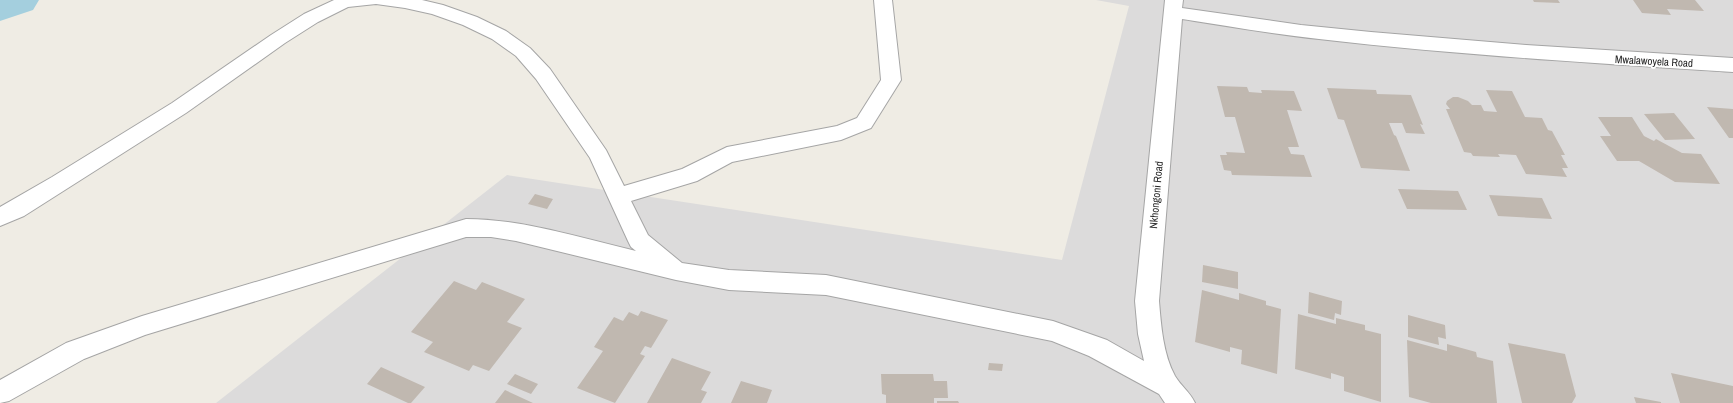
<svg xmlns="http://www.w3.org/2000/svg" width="1733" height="403" viewBox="0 0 1733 403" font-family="'Archivo Narrow',sans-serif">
<rect width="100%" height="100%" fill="#efece4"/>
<path fill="#dcdbdb" d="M 1096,0 L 1733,0 L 1733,403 L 216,403 L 507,175 L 1062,260 L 1129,6 Z"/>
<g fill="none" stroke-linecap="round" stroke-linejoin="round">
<path fill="#a4cfde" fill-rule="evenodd" d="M 0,0 L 39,0 L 33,10 L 0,21 Z"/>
</g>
<path fill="#c0b8b0" d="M 1533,0 L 1558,0 L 1560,3 L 1534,2 Z
M 1633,0 L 1695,0 L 1704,11 L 1667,9 L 1671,15 L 1642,13 Z
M 1217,86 L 1247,87 L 1249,92 L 1262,93 L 1261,90 L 1294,91 L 1302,111 L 1287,110 L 1299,147 L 1288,147 L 1291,154 L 1304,155 L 1312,177 L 1232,175 L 1231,171 L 1224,170 L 1220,155 L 1227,155 L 1226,152 L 1245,153 L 1235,117 L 1225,117 Z
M 1327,88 L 1376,90 L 1377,94 L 1411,95 L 1423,125 L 1420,124 L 1425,134 L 1406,133 L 1402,123 L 1389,123 L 1394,135 L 1396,136 L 1410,171 L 1361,168 L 1344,120 L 1338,119 Z
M 1486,90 L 1512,91 L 1525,117 L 1542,118 L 1548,130 L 1552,131 L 1565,155 L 1561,155 L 1568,168 L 1562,168 L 1567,177 L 1526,174 L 1516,155 L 1498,154 L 1500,157 L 1473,156 L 1471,153 L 1464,152 L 1446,109 L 1450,109 L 1446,104 L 1447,101 L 1453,97 L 1458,97 L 1468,101 L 1472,105 L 1481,105 L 1484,111 L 1497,112 Z
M 1707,107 L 1733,109 L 1733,138 L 1729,138 Z
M 1674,113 L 1695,139 L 1665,140 L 1644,114 Z
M 1598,117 L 1632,117 L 1644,136 L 1654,141 L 1656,139 L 1682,153 L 1701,154 L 1720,184 L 1675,182 L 1639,161 L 1617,161 L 1600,136 L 1611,136 Z
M 1398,189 L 1458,191 L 1467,210 L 1407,209 Z
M 535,194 L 553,199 L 547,209 L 528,204 Z
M 1489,195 L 1542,198 L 1552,219 L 1498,216 Z
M 1203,265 L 1238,272 L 1238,289 L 1202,282 Z
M 454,281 L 476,290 L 482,282 L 525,299 L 507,322 L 522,328 L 489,371 L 473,365 L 469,371 L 424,352 L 433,342 L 411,332 Z
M 1202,290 L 1239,300 L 1239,293 L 1266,301 L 1266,305 L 1281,309 L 1277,374 L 1241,364 L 1242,350 L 1230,347 L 1230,352 L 1195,342 Z
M 1309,292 L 1342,301 L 1341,315 L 1335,313 L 1334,320 L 1308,313 Z
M 641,311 L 668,320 L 651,348 L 645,346 L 640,354 L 645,356 L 615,403 L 577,388 L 603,351 L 594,347 L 614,317 L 623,321 L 629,312 L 638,316 Z
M 1298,314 L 1336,324 L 1336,318 L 1365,325 L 1365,330 L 1381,334 L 1381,402 L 1344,391 L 1344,377 L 1331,373 L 1331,379 L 1295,369 Z
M 1408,315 L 1445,325 L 1446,339 L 1438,337 L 1439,345 L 1408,337 Z
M 1407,340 L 1447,351 L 1447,344 L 1476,352 L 1477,357 L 1493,361 L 1497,403 L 1431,403 L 1409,397 Z
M 1508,343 L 1565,354 L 1576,396 L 1572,403 L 1522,403 Z
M 672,358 L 711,372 L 701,390 L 707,392 L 701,403 L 647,403 Z
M 989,363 L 1003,364 L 1002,371 L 988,370 Z
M 381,367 L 425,387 L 411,403 L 408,403 L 367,384 Z
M 1671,373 L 1733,386 L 1733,403 L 1680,403 Z
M 515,374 L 538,384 L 531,394 L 507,384 Z
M 881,374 L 933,374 L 934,381 L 947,381 L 948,398 L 934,398 L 934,403 L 886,403 L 886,395 L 882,394 Z
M 741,381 L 772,390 L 767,403 L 731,403 Z
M 505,390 L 533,403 L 495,403 Z
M 1634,397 L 1661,402 L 1661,403 L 1636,403 Z
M 937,401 L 958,401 L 959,403 L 937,403 Z"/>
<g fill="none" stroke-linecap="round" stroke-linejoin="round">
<defs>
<path id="street" d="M 334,0 L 422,0 L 443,5 L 477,17 L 506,31 L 530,48 L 550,69 L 606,150 L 624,186 L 682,169 L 727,147 L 837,126 L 857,118 L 881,80 L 874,0 L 892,0 L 901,80 L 871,128 L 841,140 L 732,162 L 697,181 L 631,201 L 648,235 L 682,263 L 729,270 L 826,275 L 1053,321 L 1107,340 L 1144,361 L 1138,334 L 1135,301 L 1165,0 L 1183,0 L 1182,8 L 1301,25 L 1371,32 L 1526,45 L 1733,58 L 1733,72 C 1595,63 1457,55 1319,39 C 1273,34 1227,26 1182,19 L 1159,301 C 1161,325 1163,354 1175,376 C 1181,386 1190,392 1195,403 L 1165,403 L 1159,394 L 1089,356 L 1052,341 L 826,295 L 729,290 L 676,280 L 516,241 L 491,237 L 466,237 L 145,335 L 84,359 L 9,401 L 0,403 L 0,380 L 66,343 L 142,316 L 466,219 C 523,219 580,238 636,251 L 631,247 L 628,241 L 590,158 L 536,79 L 516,56 L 492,39 L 463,25 L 432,14 L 405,8 L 376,4 L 348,7 L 318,22 L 285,43 L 186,113 L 24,216 L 0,226 L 0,207 L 52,177 L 172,103 L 271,35 L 304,14 Z"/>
</defs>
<use href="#street" stroke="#a5a5a5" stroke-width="2"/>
<use href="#street" fill="#fff" fill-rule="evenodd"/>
</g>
<g text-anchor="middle" stroke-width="3.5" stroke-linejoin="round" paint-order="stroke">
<g font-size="11" fill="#1e1e1e" stroke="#fff">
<text transform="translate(1654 61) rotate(3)" y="4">Mwalawoyela Road</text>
<text transform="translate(1156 195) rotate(-85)" y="4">Nkhongoni Road</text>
</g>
</g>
</svg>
